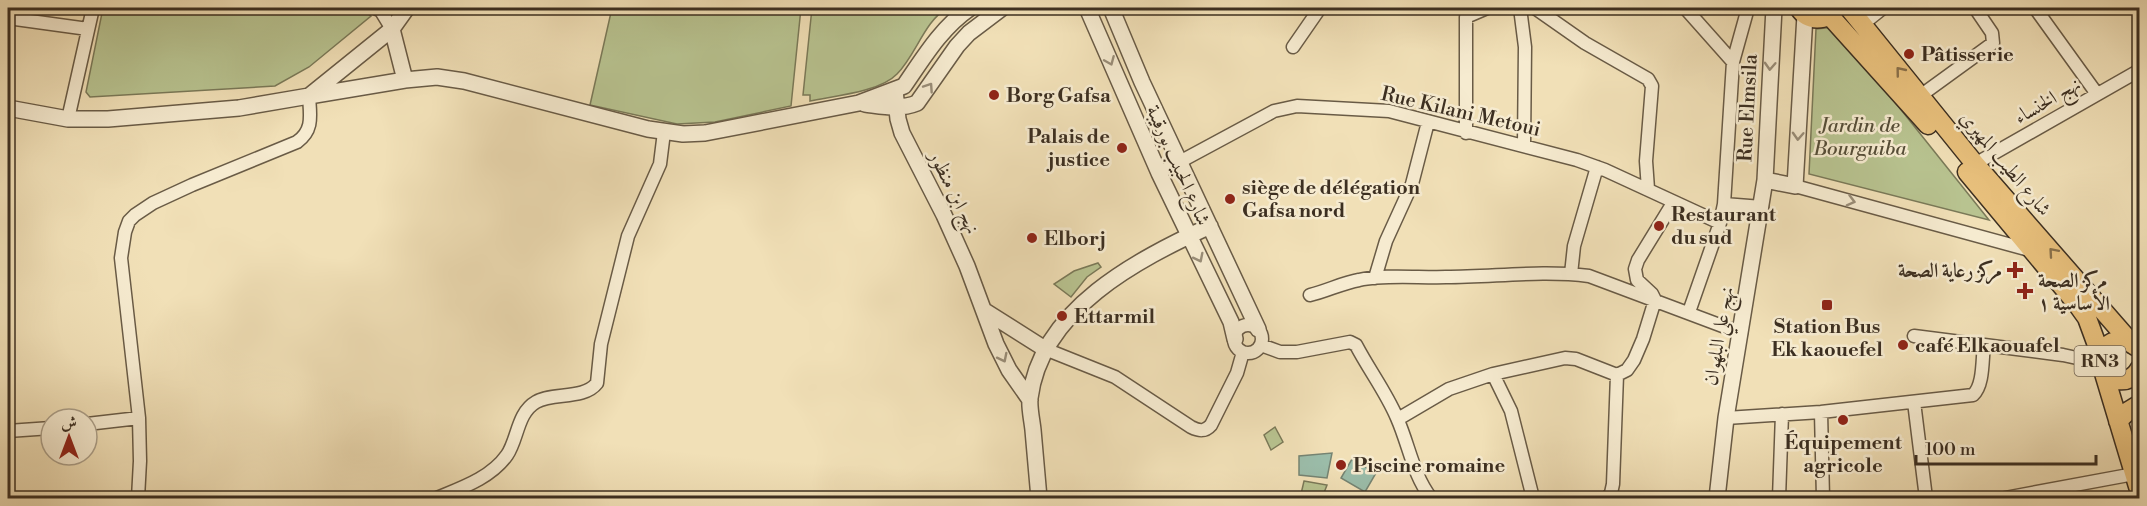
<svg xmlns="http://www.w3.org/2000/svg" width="2147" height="506" viewBox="0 0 2147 506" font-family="'Libre Bodoni',Amiri,serif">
<rect width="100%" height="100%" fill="#f1e0b7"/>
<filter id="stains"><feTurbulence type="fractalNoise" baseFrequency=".00333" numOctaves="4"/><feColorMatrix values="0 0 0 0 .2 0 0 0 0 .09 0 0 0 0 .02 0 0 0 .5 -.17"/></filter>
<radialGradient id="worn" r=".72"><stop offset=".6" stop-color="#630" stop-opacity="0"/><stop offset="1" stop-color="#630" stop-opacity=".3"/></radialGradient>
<path fill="#b8c390" stroke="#7a7958" stroke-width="1.5" d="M 103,8 L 359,8 L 371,16 L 309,67 L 275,86 L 90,97 L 86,92 Z
M 612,8 L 801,8 L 791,106 L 715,122 L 677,124 L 590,105 Z
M 812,8 L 947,8 C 924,22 916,55 897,74 C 880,92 834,96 810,101 L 810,95 L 803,95 Z
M 1835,27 L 1989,220 L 1809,174 L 1816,29 Z
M 1098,263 L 1101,267 L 1087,277 L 1071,297 L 1054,284 L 1074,271 Z
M 1275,427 L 1283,442 L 1271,450 L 1264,435 Z
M 1304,481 L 1327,485 L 1322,498 L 1301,494 Z"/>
<path fill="#9bbdaa" stroke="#758473" stroke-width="1.5" d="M 1332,453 L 1327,478 L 1299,475 L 1299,456 Z
M 1352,459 L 1376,473 L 1365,492 L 1341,478 Z"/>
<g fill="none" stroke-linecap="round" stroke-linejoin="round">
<defs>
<path id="minor" d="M 375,8 L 381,11 L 392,29
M 1520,8 L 1525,47 L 1524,145
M 1535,8 L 1585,43 L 1648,79 L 1652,86 L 1646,161 L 1648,189
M 1685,8 L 1733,62
M 1748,8 L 1733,62 L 1724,204 L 1762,207
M 2035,8 L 2097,94
M 8,18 L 88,29
M 1863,24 L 1883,8
M 1293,47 L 1320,8
M 1920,96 L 1993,43 L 1992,33 L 1975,8
M 68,119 L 93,8
M 1466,133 L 1466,17 L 1487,8
M 1975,164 L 2140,70
M 1159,173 L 1274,111 L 1297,106 L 1389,111 L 1577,160 L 1605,170 L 1720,223
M 1795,186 L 2033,251
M 1571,274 L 1574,246 L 1597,167
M 1375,278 L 1386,241 L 1412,184 L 1428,122
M 1310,295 C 1327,291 1342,283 1359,280 C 1383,274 1421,278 1446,277 C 1494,277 1542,270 1589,276 L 1741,333
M 1689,312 L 1720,223 L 1724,204
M1234 339a14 14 0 1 1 28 0a14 14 0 1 1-28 0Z
M 1914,336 L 2063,355 L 2100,363
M 1261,345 L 1280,352 L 1297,352 L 1350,342 L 1356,345 C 1369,370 1386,392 1397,418 C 1409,445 1413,475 1431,498
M 1045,349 L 1115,377 L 1191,427 C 1199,431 1205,432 1211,425 L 1237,373 L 1243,352
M 1914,402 L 1926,498
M 1821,412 L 1823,498
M 1726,418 L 1821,412 L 1973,395 C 1984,385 1982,359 1984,345
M 1398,419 L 1449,389 L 1493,374
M 87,424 L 139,418 L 121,258 L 125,232 L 129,221 L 135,215 L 153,203 L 192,185 L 297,142 C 314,130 310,115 309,96
M 8,431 L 51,428
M 138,498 L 140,461 L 139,418
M 437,498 C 461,488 491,478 507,455 C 518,439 517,413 536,402 C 553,392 584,400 597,383 L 601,344 L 628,236 L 660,164 L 664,132
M 1533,498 L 1511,411 L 1493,374 L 1565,358 L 1576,359 L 1617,375 L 1627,370 L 1634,360 L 1643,339 L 1655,300 L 1652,294 L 1637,280 L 1635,269 L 1638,260 L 1673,203
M 1607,498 L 1611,493 L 1613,484 L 1617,375
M 1779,498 L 1782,414
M 2005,498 L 2134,474"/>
<path id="tertiary" d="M 1087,8 L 1159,173 L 1231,322 L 1235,339
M 1111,8 L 1142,82 L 1258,329
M 392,29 L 405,80
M 895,90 L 898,119 L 902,133 L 944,215 L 967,266 L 996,344 L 1009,370 L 1030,400
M 309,96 L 405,80 L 437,77 L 464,81 L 648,129 L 683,134 L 705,133 L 859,103 L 904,86 C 924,57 941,28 970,8
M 865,104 C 882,106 900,110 917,103 L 957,46 L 969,33 L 1002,8
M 8,108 L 68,119 L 108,119 L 239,108 L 309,96 L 392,29 L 407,8
M 1765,180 L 1795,186 L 1805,15
M 985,311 L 1045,349
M 1039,498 C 1037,476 1035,453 1033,430 C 1032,420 1029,408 1030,398 C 1041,309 1137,260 1210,226
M 1717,498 L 1726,418 L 1765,180 L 1774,8"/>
<path id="primary" d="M 1799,8 C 1808,22 1826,22 1836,8
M 1849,8 L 1975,164 L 2132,344
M 1829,15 L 1928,125
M 1967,172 L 2077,304 L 2087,318 L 2101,356
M 2135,346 C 2119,333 2101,344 2100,363 C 2107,383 2130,387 2140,368
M 2103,370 L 2140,493
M 2118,421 L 2127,412 L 2140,404"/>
</defs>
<use href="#minor" stroke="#695b46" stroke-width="15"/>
<use href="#tertiary" stroke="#695b46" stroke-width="18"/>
<use href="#primary" stroke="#3c2f21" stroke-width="21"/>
<use href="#minor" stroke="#f6ebd0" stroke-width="12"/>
<use href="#tertiary" stroke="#f6ebd0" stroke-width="15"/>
<use href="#primary" stroke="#e8c07c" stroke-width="18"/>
</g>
<defs><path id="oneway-chevron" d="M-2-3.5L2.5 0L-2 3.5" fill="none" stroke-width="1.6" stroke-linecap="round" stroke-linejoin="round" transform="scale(1.5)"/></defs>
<g stroke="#998d78">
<use href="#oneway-chevron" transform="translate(1110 61) rotate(67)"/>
<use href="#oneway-chevron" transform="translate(1770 66) rotate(93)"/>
<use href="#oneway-chevron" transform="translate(929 87) rotate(-56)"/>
<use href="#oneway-chevron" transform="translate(1798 136) rotate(93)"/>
<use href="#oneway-chevron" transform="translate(1851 201) rotate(15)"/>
<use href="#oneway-chevron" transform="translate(1199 258) rotate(63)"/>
<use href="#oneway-chevron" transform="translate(1003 358) rotate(63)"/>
</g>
<g stroke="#89704a">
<use href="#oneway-chevron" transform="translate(1900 71) rotate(-129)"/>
<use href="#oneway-chevron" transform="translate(2053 252) rotate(-131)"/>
</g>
<g fill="#8f2418" stroke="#f6ebd0" stroke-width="2">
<circle cx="1909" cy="54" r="6"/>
<circle cx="994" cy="95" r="6"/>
<circle cx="1122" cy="148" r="6"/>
<circle cx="1230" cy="199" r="6"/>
<circle cx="1659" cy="226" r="6"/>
<circle cx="1032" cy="238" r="6"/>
<path d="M2012 261h6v6h6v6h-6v6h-6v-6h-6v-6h6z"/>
<path d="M2022 282h6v6h6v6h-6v6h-6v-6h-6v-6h6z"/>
<rect x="1821" y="299" width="12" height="12" rx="3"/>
<circle cx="1062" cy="316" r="6"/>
<circle cx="1903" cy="345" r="6"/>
<circle cx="1843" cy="420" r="6"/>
<circle cx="1341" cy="465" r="6"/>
</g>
<g text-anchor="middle" stroke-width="5" stroke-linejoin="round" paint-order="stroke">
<rect fill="#f6ebd0" stroke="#746756" stroke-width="1.5" x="2074.5" y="346" width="51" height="30" rx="4.5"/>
<g font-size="18" font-weight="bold" fill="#3c2f21">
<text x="2100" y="367">RN3</text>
</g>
<g font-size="20" font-weight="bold" fill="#3c2f21" stroke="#f6ebd0" text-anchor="start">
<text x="1921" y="61">Pâtisserie</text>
<text x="1006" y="102">Borg Gafsa</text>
<text x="1110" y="143" text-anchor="end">Palais de<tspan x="1110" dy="23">justice</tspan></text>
<text x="1242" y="194">siège de délégation<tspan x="1242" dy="23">Gafsa nord</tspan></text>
<text x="1671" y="221">Restaurant<tspan x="1671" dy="23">du sud</tspan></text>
<text x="1044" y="245">Elborj</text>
<text x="2002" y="277" text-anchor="end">مركز رعاية الصحة</text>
<text x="2038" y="287">مركز الصحة<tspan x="2038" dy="23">الأساسية ١</tspan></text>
<text x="1074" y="323">Ettarmil</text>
<text x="1827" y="333" text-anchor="middle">Station Bus<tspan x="1827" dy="23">Ek kaouefel</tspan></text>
<text x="1915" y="352">café Elkaouafel</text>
<text x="1843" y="449" text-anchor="middle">Équipement<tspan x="1843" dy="23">agricole</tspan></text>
<text x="1353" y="472">Piscine romaine</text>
</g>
<g font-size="20" fill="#3c2f21" stroke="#f6ebd0">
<text transform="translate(2047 100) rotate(-30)" y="7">نهج الخنساء</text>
<text transform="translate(1747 108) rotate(-87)" y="7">Rue Elmsila</text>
<text transform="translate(1461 111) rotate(13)" y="7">Rue Kilani Metoui</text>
<text transform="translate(2006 163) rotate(50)" y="7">شارع الطيب المهيري</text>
<text transform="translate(1179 165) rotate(66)" y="7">شارع الحبيب بورقيبة</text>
<text transform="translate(955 192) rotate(64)" y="7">نهج ابن منظور</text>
<text transform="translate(1718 336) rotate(-80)" y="7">نهج علي البلهوان</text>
</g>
<g font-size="20" font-style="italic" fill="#554d37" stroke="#f6ebd0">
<text x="1860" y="132">Jardin de<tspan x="1860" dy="23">Bourguiba</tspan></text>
</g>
</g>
<rect width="2147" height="506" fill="none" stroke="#f1e0b7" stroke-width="30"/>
<rect x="9" y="9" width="2129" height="488" fill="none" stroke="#3c2f21" stroke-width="3"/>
<rect x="15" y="15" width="2117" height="476" fill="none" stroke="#3c2f21" stroke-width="1.5"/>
<g transform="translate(69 437)"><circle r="28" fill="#f6ebd0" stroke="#aca08a" stroke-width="1.5"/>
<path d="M0-4.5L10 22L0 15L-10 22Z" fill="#8f2418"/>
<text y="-9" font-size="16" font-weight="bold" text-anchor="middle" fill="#3c2f21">ش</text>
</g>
<path d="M1916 455v9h180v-9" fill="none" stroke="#3c2f21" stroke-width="3"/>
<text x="1925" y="455" font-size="18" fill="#3c2f21" stroke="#f6ebd0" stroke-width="4.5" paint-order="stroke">100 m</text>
<rect width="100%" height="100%" filter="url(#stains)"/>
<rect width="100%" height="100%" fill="url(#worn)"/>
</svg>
